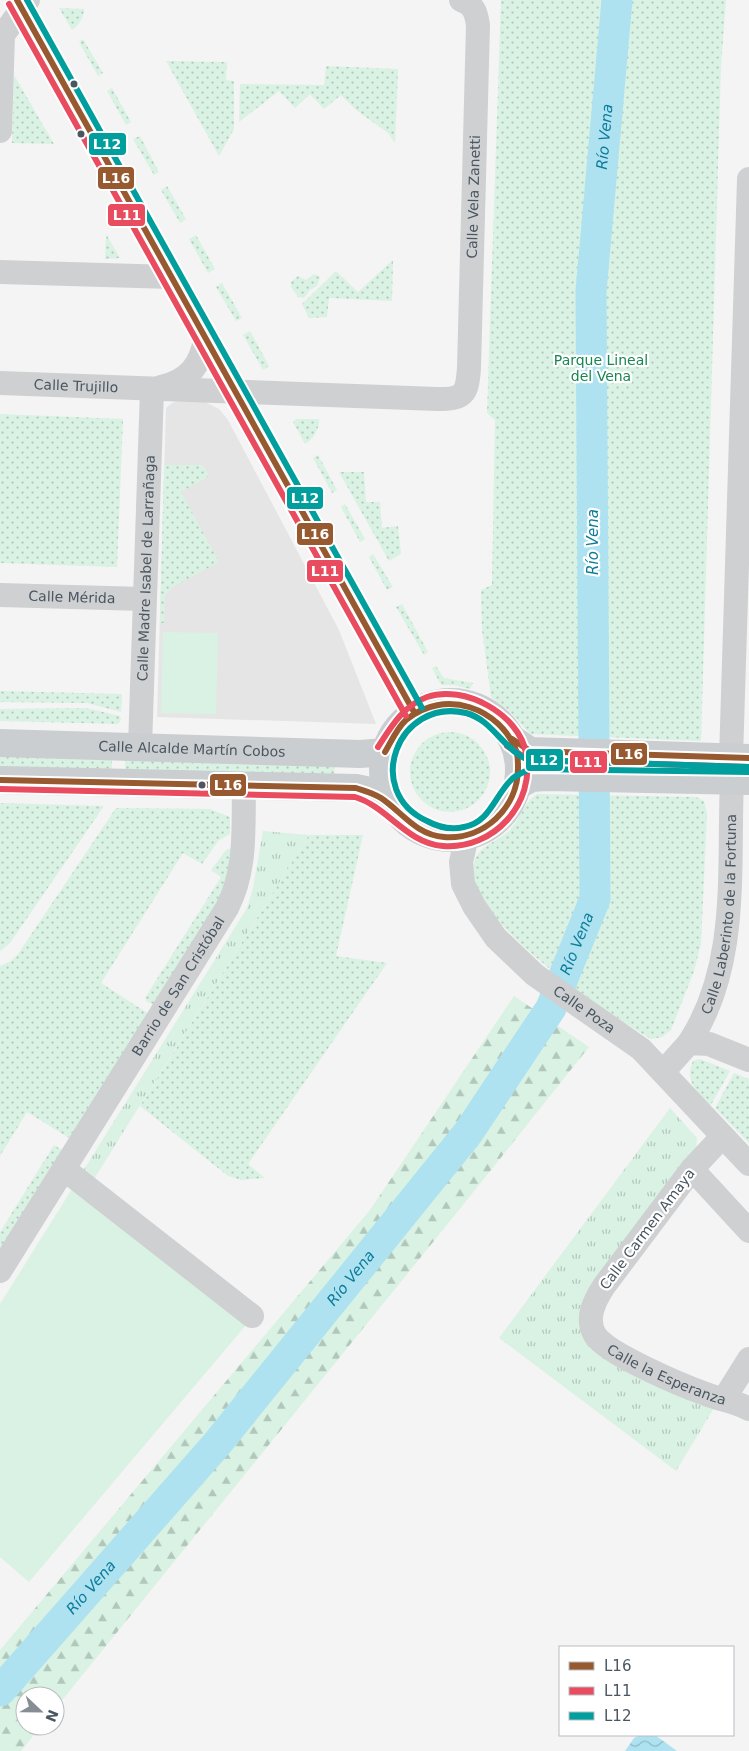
<svg xmlns="http://www.w3.org/2000/svg" width="749" height="1751" viewBox="0 0 749 1751" font-family="'DejaVu Sans',sans-serif">
<defs>
<pattern id="grass-tufts" width="24" height="20" patternUnits="userSpaceOnUse" patternTransform="scale(1.25)"><rect width="24" height="20" fill="#d9f2e3"/><path d="M3 7l-1-3M5 7V3M7 7l1-3M15 17l-1-3M17 17v-4M19 17l1-3" fill="none" stroke="#b2c7bb"/></pattern>
<pattern id="forest-firs" width="22" height="20" patternUnits="userSpaceOnUse" patternTransform="scale(1.25)"><rect width="22" height="20" fill="#d9f2e3"/><path d="M5 1l3.5 6h-7zM16 11l3.5 6h-7z" fill="#b2c7bb"/></pattern>
<pattern id="park-dots" width="8" height="8" patternUnits="userSpaceOnUse" patternTransform="scale(1.25)"><rect width="8" height="8" fill="#d9f2e3"/><path d="M2 2h.1M6 6h.1" fill="none" stroke="#b2c7bb" stroke-width="1.8" stroke-linecap="round"/></pattern>
<pattern id="water-waves" width="16" height="10" patternUnits="userSpaceOnUse" patternTransform="scale(1.25)"><rect width="16" height="10" fill="#aee2f0"/><path d="M0 5q4-4 8 0t8 0" fill="none" stroke="#90bac6"/></pattern>
</defs>
<rect width="100%" height="100%" fill="#f4f4f4"/>
<path fill="#e6e5e6" d="M 178,401 L 205,402 L 219,409 L 228,420 L 339,630 L 376,724 L 157,717 L 166,408 L 172,403 Z"/>
<path fill="url(#grass-tufts)" d="M 263,831 L 309,835 L 94,1179 L 83,1171 L 247,908 L 253,888 Z
M 670,1108 L 697,1138 L 696,1151 L 581,1320 L 714,1408 L 676,1471 L 499,1338 Z"/>
<path fill="url(#forest-firs)" d="M 514,996 L 589,1047 C 413,1269 233,1488 55,1709 L 55,1696 L 25,1696 L 25,1726 L 41,1726 L 21,1751 L 0,1751 L 0,1650 L 370,1210 Z"/>
<path fill="url(#park-dots)" d="M 501,0 L 726,0 L 721,66 L 701,741 L 530,734 L 510,712 L 491,697 L 482,630 L 481,590 L 492,585 L 495,420 L 487,413 Z
M 59,8 L 84,9 C 84,17 79,25 72,30 Z
M 83,39 L 103,73 L 98,76 L 79,42 Z
M 166,61 L 227,62 L 226,80 L 234,81 L 234,129 L 219,156 Z
M 326,66 L 398,69 L 395,143 L 388,133 L 356,110 L 341,95 L 324,109 L 310,94 L 295,108 L 279,91 L 239,122 L 240,84 L 324,85 Z
M 14,75 L 54,144 L 12,143 Z
M 112,88 L 131,122 L 126,125 L 107,91 Z
M 140,136 L 159,172 L 154,175 L 133,139 Z
M 167,186 L 186,219 L 180,223 L 161,190 Z
M 106,234 L 120,258 L 105,259 Z
M 196,235 L 215,269 L 208,273 L 189,239 Z
M 393,260 L 392,301 L 329,298 L 327,317 L 309,318 L 302,304 L 336,271 L 358,292 Z
M 314,274 L 320,277 L 317,286 L 310,290 L 304,298 L 298,297 L 291,287 L 291,282 L 298,276 L 306,280 Z
M 222,283 L 242,318 L 236,321 L 216,287 Z
M 250,331 L 269,366 L 263,370 L 243,335 Z
M 0,414 L 123,419 L 117,567 L 0,563 Z
M 296,419 L 319,419 C 320,428 313,440 305,444 L 293,422 Z
M 318,455 L 337,490 L 332,493 L 313,458 Z
M 164,465 L 203,465 L 209,476 L 181,492 L 219,562 L 171,588 L 165,596 L 164,623 L 160,623 Z
M 339,472 L 364,472 L 366,502 L 380,502 L 382,528 L 398,526 L 401,554 L 389,561 Z
M 345,504 L 365,539 L 360,542 L 341,507 Z
M 373,554 L 393,587 L 387,590 L 369,557 Z
M 402,604 L 428,652 L 424,655 L 396,607 Z
M 436,666 L 444,678 L 473,683 L 470,689 L 454,685 L 441,685 L 432,668 Z
M 0,691 L 122,694 L 121,712 L 87,703 L 0,702 Z
M 86,708 L 120,716 L 121,720 L 118,724 L 0,721 L 0,709 Z
M410 772a40 40 0 1 1 80 0a40 40 0 1 1-80 0Z
M 0,755 L 112,759 L 112,773 L 0,769 Z
M 125,759 L 335,764 L 334,779 L 125,773 Z
M 537,794 L 696,797 L 704,801 L 707,813 L 701,944 L 694,971 L 671,1030 L 662,1037 L 651,1039 C 610,1015 454,914 475,859 C 481,845 500,840 510,830 C 521,818 523,803 537,794 Z
M 0,803 L 104,806 L 10,943 L 0,951 Z
M 116,808 L 210,809 L 230,817 L 230,834 L 218,841 L 202,864 L 183,853 L 101,983 L 149,1014 L 71,1139 L 27,1112 L 0,1156 L 0,966 L 11,961 L 18,954 Z
M 309,835 L 363,835 L 336,956 L 387,963 L 248,1164 L 265,1178 L 241,1180 L 228,1176 L 140,1106 Z
M 232,848 L 226,888 L 156,1005 L 147,1002 L 145,998 L 221,877 L 211,870 L 226,850 Z
M 700,1059 L 730,1071 L 711,1105 C 697,1092 684,1082 693,1061 Z
M 734,1073 L 749,1079 L 749,1143 L 715,1108 Z
M 54,1145 L 62,1150 L 0,1251 L 0,1232 Z"/>
<path fill="#d9f2e3" d="M 163,632 L 218,633 L 216,714 L 161,713 Z
M 72,1189 L 246,1325 L 29,1582 L 0,1557 L 0,1304 Z"/>
<path fill="url(#water-waves)" d="M 640,1735 L 655,1735 L 677,1751 L 625,1751 L 634,1738 Z"/>
<g fill="none" stroke-linecap="round" stroke-linejoin="round">
<path stroke="#aee2f0" stroke-width="31" id="s1" d="M 0,1691 L 216,1445 L 468,1133 L 551,1008 L 595,899 L 591,291 L 617,0"/>
<g stroke="#ced0d2" stroke-width="24">
<path d="M 17,0 L 414,712"/>
<path d="M 0,131 L 3,35 L 28,0"/>
<path d="M 0,272 L 172,277"/>
<path id="s2" d="M 0,383 L 437,399 C 464,399 467,395 469,368 L 478,25 C 476,12 474,5 461,0"/>
<path d="M 161,387 C 190,381 201,364 206,336"/>
<path id="s3" d="M 0,595 L 144,599"/>
<path id="s4" d="M 140,747 L 152,389"/>
<path d="M 731,758 L 749,179"/>
<path id="s5" d="M 467,836 L 461,862 L 463,884 L 474,906 L 496,938 L 535,975 L 641,1049 L 749,1164"/>
<path id="s6" d="M 689,1043 C 740,965 728,869 732,780"/>
<path d="M 663,1072 L 689,1043 L 709,1044 L 749,1060"/>
<path id="s7" d="M 722,1137 L 692,1169 L 604,1286 C 595,1300 585,1318 595,1335 C 607,1354 683,1386 706,1394 C 721,1400 735,1401 749,1409"/>
<path d="M 64,1169 L 252,1316"/>
<path d="M 692,1169 L 749,1231"/>
<path id="s8" d="M 0,1271 L 227,908 C 247,869 243,828 244,787"/>
<path d="M 724,1399 L 749,1359"/>
</g>
<g stroke="#caced1" stroke-width="28">
<circle cx="451" cy="770" r="68"/>
<path d="M 512,739 L 530,751 L 749,758"/>
<path id="s9" d="M 0,743 L 360,754 L 385,752"/>
<path d="M 0,780 L 356,788 L 370,791 L 392,805"/>
<path d="M 517,786 L 532,778 L 545,777 L 749,781"/>
</g>
<defs>
<path id="bus-1" d="M 17,0 L 414,712
M 512,739 L 530,751 L 749,758
M 0,780 L 356,788 C 365,791 373,793 381,798 C 402,812 416,835 444,837 C 484,840 518,808 518,768 C 518,763 518,758 517,753 C 501,707 444,688 406,720 C 397,728 391,742 385,752"/>
<path id="bus-2" d="M 9,4 L 406,716
M 507,746 L 529,760 L 749,767
M 0,789 L 355,797 C 388,807 406,843 443,846 C 493,850 536,804 526,753 C 519,714 464,684 427,697 C 403,706 391,727 378,747"/>
<path id="bus-3" d="M 27,0 L 422,708
M 749,767 L 529,760 C 503,750 493,720 466,713 C 398,697 362,791 427,821 C 438,827 452,830 464,827 C 490,822 494,797 511,780 C 515,775 524,772 530,769 L 749,772"/>
</defs>
<use href="#bus-1" stroke="#fff" stroke-width="10"/>
<use href="#bus-2" stroke="#fff" stroke-width="10"/>
<use href="#bus-3" stroke="#fff" stroke-width="10"/>
<use href="#bus-1" stroke="#975a30" stroke-width="6"/>
<use href="#bus-2" stroke="#e94b5f" stroke-width="6"/>
<use href="#bus-3" stroke="#009e9d" stroke-width="6"/>
</g>
<g fill="#4a5661" stroke="#fff" stroke-width="2">
<circle cx="74" cy="84" r="4.5"/>
<circle cx="81" cy="134" r="4.5"/>
<circle cx="202" cy="785" r="4.5"/>
</g>
<g text-anchor="middle" stroke-width="4.5" stroke-linejoin="round" paint-order="stroke">
<g font-size="14" fill="#4a5661" stroke="#fff">
<text dy="5" stroke="none"><textPath href="#s2" startOffset="662">Calle Vela Zanetti</textPath></text>
<text dy="5" stroke="none"><textPath href="#s2" startOffset="76">Calle Trujillo</textPath></text>
<text dy="5" stroke="none"><textPath href="#s4" startOffset="179">Calle Madre Isabel de Larrañaga</textPath></text>
<text dy="5" stroke="none"><textPath href="#s3" startOffset="72">Calle Mérida</textPath></text>
<text dy="5" stroke="none"><textPath href="#s9" startOffset="192">Calle Alcalde Martín Cobos</textPath></text>
<text dy="5" stroke="none"><textPath href="#s6" startOffset="135">Calle Laberinto de la Fortuna</textPath></text>
<text dy="5" stroke="none"><textPath href="#s8" startOffset="336">Barrio de San Cristóbal</textPath></text>
<text dy="5" stroke="none"><textPath href="#s5" startOffset="226">Calle Poza</textPath></text>
<text transform="translate(647 1229) rotate(-53)" y="5">Calle Carmen Amaya</text>
<text dy="5" stroke="none"><textPath href="#s7" startOffset="326">Calle la Esperanza</textPath></text>
</g>
<g font-size="14" fill="#17864f" stroke="#fff">
<text x="601" y="365">Parque Lineal<tspan x="601" dy="16">del Vena</tspan></text>
</g>
<g font-size="15" font-style="italic" fill="#0c7c9b" stroke="#fff">
<text dy="5" stroke="none"><textPath href="#s1" startOffset="1759">Río Vena</textPath></text>
<text transform="translate(593 542) rotate(-90)" y="5">Río Vena</text>
<text dy="5" stroke="none"><textPath href="#s1" startOffset="948">Río Vena</textPath></text>
<text dy="5" stroke="none"><textPath href="#s1" startOffset="542">Río Vena</textPath></text>
<text dy="5" stroke="none"><textPath href="#s1" startOffset="138">Río Vena</textPath></text>
</g>
</g>
<g stroke="#fff" stroke-width="2">
<rect x="88" y="132" width="39" height="24" rx="5" fill="#009e9d"/>
<rect x="97" y="166" width="38" height="24" rx="5" fill="#975a30"/>
<rect x="107" y="203" width="39" height="24" rx="5" fill="#e94b5f"/>
<rect x="286" y="486" width="38" height="24" rx="5" fill="#009e9d"/>
<rect x="296" y="522" width="38" height="24" rx="5" fill="#975a30"/>
<rect x="306" y="559" width="38" height="24" rx="5" fill="#e94b5f"/>
<rect x="610" y="742" width="38" height="24" rx="5" fill="#975a30"/>
<rect x="525" y="748" width="39" height="24" rx="5" fill="#009e9d"/>
<rect x="569" y="750" width="39" height="24" rx="5" fill="#e94b5f"/>
<rect x="209" y="773" width="38" height="24" rx="5" fill="#975a30"/>
</g>
<g font-size="14" text-anchor="middle" font-weight="bold" fill="#fff">
<text x="107" y="149">L12</text>
<text x="116" y="183">L16</text>
<text x="127" y="220">L11</text>
<text x="305" y="503">L12</text>
<text x="315" y="539">L16</text>
<text x="325" y="576">L11</text>
<text x="629" y="759">L16</text>
<text x="544" y="765">L12</text>
<text x="588" y="767">L11</text>
<text x="228" y="790">L16</text>
</g>
<rect x="559" y="1646" width="175" height="90" fill="#ffffff" stroke="#b7bbc0"/>
<rect x="569" y="1662" width="25" height="8" fill="#975a30" stroke="#b7bbc0"/>
<text x="604" y="1671" font-size="15" fill="#4a5661">L16</text>
<rect x="569" y="1687" width="25" height="8" fill="#e94b5f" stroke="#b7bbc0"/>
<text x="604" y="1696" font-size="15" fill="#4a5661">L11</text>
<rect x="569" y="1712" width="25" height="8" fill="#009e9d" stroke="#b7bbc0"/>
<text x="604" y="1721" font-size="15" fill="#4a5661">L12</text>
<g transform="translate(40 1711) rotate(112)"><circle r="24" fill="#ffffff" stroke="#b7bbc0"/>
<path d="M0-4L9 19L0 12L-9 19Z" fill="#868d94"/>
<text y="-8" font-size="14" font-weight="bold" text-anchor="middle" fill="#4a5661">N</text>
</g>
</svg>
